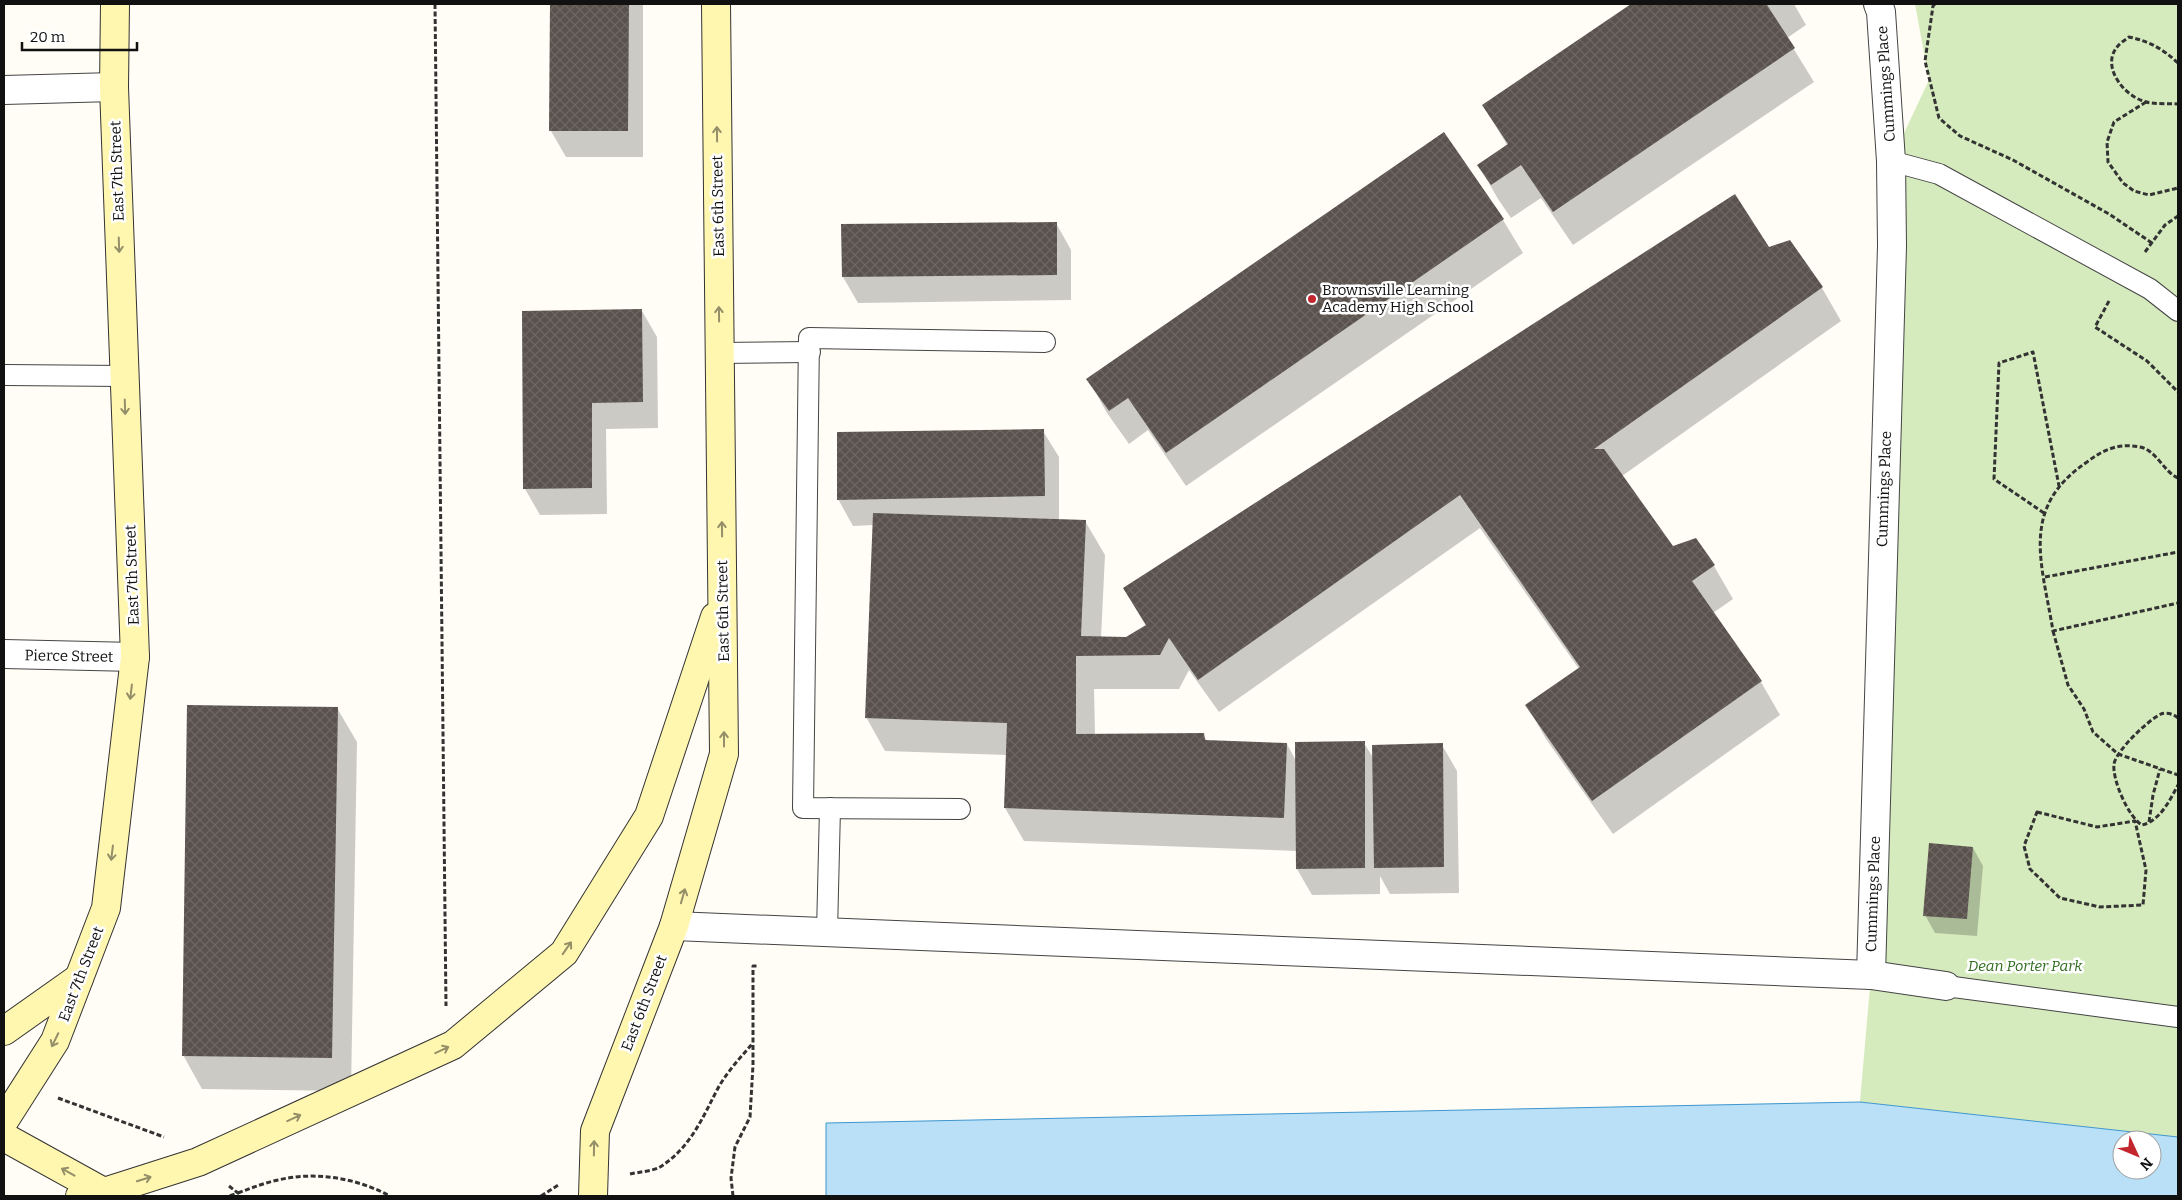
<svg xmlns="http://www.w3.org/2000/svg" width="2182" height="1200" font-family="Bitter,serif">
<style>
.park{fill:#d5ebbd}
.water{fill:#b9e0f7;stroke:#3f96cf;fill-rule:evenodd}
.shadow{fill:#0003}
.building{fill:url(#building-cross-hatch)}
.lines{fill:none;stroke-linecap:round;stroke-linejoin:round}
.service-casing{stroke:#444;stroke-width:22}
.minor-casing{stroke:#444;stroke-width:30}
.secondary-casing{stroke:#333;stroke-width:30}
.path{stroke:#333;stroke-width:3;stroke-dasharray:5 2.5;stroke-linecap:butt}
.service{stroke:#fff;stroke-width:20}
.minor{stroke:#fff;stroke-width:28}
.secondary{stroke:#fff6b0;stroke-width:28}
.oneway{stroke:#948f68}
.poi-dot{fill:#c4262e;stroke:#fff;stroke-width:2}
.labels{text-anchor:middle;stroke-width:5;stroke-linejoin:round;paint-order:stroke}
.street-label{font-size:15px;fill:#111;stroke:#fff}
.poi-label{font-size:15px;fill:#111;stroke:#fff;text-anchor:start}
.park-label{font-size:15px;font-style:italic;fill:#2f6b1f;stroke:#fff}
</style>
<defs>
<pattern id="building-cross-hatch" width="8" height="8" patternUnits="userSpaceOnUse" patternTransform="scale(1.25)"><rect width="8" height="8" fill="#5a524d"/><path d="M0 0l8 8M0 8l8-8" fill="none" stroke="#6d6662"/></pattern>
</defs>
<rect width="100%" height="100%" fill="#fffdf5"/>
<polygon class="park" points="1915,4 2178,4 2178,1137 1860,1102 1871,975 1891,161 1929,80"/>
<path class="water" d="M1860,1102L2178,1137V1196H826V1123ZM2122,1140H2152V1170H2122Z"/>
<g class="shadow">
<polygon points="551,4 643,4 643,157 566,157 551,131"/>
<polygon points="1633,4 1794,4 1806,25 1787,38 1814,82 1573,245 1541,198 1511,218 1498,199 1479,166 1507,145 1483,105"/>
<polygon points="1444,134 1503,220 1523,253 1186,486 1148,430 1129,444 1107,413 1088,379"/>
<polygon points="1056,223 1071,250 1071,300 858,303 843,277"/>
<polygon points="1790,242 1822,288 1841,321 1622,476 1672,548 1714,566 1733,599 1713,613 1761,682 1780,715 1613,834 1546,739 1527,706 1579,669 1480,528 1219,712 1189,670 1179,689 1094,689 1095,735 1203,734 1207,741 1287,744 1296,761 1364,743 1374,759 1442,745 1457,771 1459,893 1390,894 1380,876 1380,894 1312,895 1297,869 1297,851 1024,841 1005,808 1007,755 885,751 866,717 874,525 853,526 838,499 1043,431 1059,457 1059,521 1085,521 1105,555 1101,638 1127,639 1146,626 1124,589 1768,248"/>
<polygon points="642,311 657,337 658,428 606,429 607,514 540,515 525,489 523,313"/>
<polygon points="337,708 357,742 351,1091 202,1089 183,1055"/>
<polygon points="1973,848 1983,866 1977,936 1935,933 1925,915"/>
</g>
<g class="building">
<polygon points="550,4 629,4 628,131 549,131"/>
<polygon points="1631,4 1769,4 1767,5 1795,48 1553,212 1521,165 1491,185 1477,165 1508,144 1482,105"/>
<polygon points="1444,132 1504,219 1166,453 1128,398 1109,411 1086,379"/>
<polygon points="1735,194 1769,247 1790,240 1823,287 1594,449 1604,449 1673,546 1696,538 1715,565 1692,581 1762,681 1592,801 1525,705 1580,667 1460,495 1198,680 1169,638 1160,655 1076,656 1076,734 1204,733 1205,740 1287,743 1284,818 1004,808 1007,723 865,718 873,513 1086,520 1081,636 1126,637 1146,625 1123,588"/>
<polygon points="1057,222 1057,275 842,277 841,224"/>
<polygon points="642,309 643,402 592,403 592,488 523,489 522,311"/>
<polygon points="1044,429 1045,496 837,500 837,432"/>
<polygon points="187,705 338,707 332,1058 182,1056"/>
<polygon points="1365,741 1365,868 1296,869 1295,742"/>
<polygon points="1443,743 1444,867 1374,868 1372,745"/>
<polygon points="1929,843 1973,847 1967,919 1923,916"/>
</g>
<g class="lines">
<defs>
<g id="service">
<polyline points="1891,161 1939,174 2150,289 2178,311"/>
<polyline points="720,353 810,352"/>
<polyline points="4,375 124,376"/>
<polyline points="960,809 803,808 809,338 1045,342"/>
<polyline points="827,932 830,808"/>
<polyline points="1946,986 2178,1017"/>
</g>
<g id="minor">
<polyline points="4,90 114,87"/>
<polyline points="4,654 135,657"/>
<polyline points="674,926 1871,975 1946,986"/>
<polyline points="1871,975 1892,246 1891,161 1881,12 1878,4"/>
</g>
<g id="secondary">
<polyline points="4,1031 79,978"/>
<polyline points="4,1121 55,1041 106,908 135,657 114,87 115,4"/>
<polyline points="4,1137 109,1195"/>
<polyline points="80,1196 104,1192 198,1162 453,1045 564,953 649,816 715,617"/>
<polyline points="593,1196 595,1131 674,926 724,754 716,4"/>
</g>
</defs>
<use href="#service" class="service-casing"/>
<use href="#minor" class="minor-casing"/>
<use href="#secondary" class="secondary-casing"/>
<g class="path">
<polyline points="435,4 446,1006"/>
<polyline points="1935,4 1933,6 1925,61 1939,118 1960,136 2013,160 2109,214 2152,243"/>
<path d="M2178,63C2163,49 2149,41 2129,37C2125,40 2120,43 2117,47C2101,67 2124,95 2143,101C2154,105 2167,103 2178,104"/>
<polyline points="2146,102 2114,122 2107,142 2108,162 2123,183 2134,191 2149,195 2178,188"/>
<polyline points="2145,252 2165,225 2178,216"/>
<polyline points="2109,301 2095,327 2147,361 2178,392"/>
<path d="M2178,478C2164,472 2156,450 2140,447C2119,443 2104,449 2087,462C2019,508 2042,563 2053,631L2178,603"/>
<polyline points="2044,513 1994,479 1999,363 2033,352 2059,486"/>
<polyline points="2045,577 2178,552"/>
<polyline points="2053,631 2068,685 2084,709 2093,732 2118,754 2178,775"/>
<path d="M2178,718C2174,714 2166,712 2161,714C2148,720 2116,751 2114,764C2112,780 2129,818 2142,825C2160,821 2170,800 2178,785"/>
<polygon points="2037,812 2097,827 2135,821 2146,870 2143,905 2100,907 2060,898 2030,869 2024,846"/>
<polyline points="2149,822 2153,795 2160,769"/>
<polyline points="58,1098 164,1137"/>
<path d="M630,1174C639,1172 653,1171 660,1167C690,1148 702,1119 717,1090C726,1073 740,1058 753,1043"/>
<polyline points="229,1186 238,1193 229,1196"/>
<path d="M238,1193C251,1188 264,1183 278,1180C316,1171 356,1178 390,1196"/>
<polyline points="541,1196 560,1184"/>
<polyline points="733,1196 731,1178 735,1147 750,1117 753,1065 753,966 759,966"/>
</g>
<use href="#service" class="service"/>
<use href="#minor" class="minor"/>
<use href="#secondary" class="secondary"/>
</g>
<defs><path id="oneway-shaft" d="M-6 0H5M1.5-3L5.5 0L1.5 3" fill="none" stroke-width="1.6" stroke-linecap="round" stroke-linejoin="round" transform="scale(1.25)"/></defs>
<g class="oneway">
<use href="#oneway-shaft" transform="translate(717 134) rotate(-91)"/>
<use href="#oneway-shaft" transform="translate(119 245) rotate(88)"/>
<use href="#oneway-shaft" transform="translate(719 314) rotate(-91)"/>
<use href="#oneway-shaft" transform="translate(125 407) rotate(88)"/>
<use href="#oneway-shaft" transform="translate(722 529) rotate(-91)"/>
<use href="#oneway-shaft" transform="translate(131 692) rotate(97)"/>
<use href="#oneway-shaft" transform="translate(724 739) rotate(-90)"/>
<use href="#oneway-shaft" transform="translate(112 853) rotate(97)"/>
<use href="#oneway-shaft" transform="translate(683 896) rotate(-74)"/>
<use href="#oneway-shaft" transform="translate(567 948) rotate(-55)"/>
<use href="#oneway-shaft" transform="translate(55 1040) rotate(116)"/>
<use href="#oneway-shaft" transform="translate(442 1050) rotate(-25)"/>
<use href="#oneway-shaft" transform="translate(294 1118) rotate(-25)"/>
<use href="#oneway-shaft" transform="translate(594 1148) rotate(-89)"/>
<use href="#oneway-shaft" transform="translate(68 1172) rotate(-151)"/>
<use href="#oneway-shaft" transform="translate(144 1179) rotate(-17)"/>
</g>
<circle class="poi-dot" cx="1312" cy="299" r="5"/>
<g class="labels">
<g class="street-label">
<text transform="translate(1886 84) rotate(-94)" y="5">Cummings Place</text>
<text transform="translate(117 171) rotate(-92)" y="5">East 7th Street</text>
<text transform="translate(718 206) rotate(-91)" y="5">East 6th Street</text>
<text transform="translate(1884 489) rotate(-88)" y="5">Cummings Place</text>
<text transform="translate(132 575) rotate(-92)" y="5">East 7th Street</text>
<text transform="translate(723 611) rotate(-91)" y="5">East 6th Street</text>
<text transform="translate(69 656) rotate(1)" y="5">Pierce Street</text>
<text transform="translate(1873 894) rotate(-88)" y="5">Cummings Place</text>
<text transform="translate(81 974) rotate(-69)" y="5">East 7th Street</text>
<text transform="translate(644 1003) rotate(-69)" y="5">East 6th Street</text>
</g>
<g class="poi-label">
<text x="1322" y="295">Brownsville Learning<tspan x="1322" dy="17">Academy High School</tspan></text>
</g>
<g class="park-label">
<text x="2025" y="971">Dean Porter Park</text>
</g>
</g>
<rect width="2182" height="1200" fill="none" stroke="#111111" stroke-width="10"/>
<g transform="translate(2137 1155) rotate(134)"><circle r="24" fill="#ffffff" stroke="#a0a0a0"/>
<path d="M0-4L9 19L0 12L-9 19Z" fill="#c4262e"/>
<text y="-8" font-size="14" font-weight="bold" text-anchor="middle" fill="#111111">N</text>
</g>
<path d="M22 42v8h115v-8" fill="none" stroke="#111111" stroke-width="2.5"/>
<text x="30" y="42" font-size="15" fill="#111111" stroke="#ffffff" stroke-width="4" paint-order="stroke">20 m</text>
</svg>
